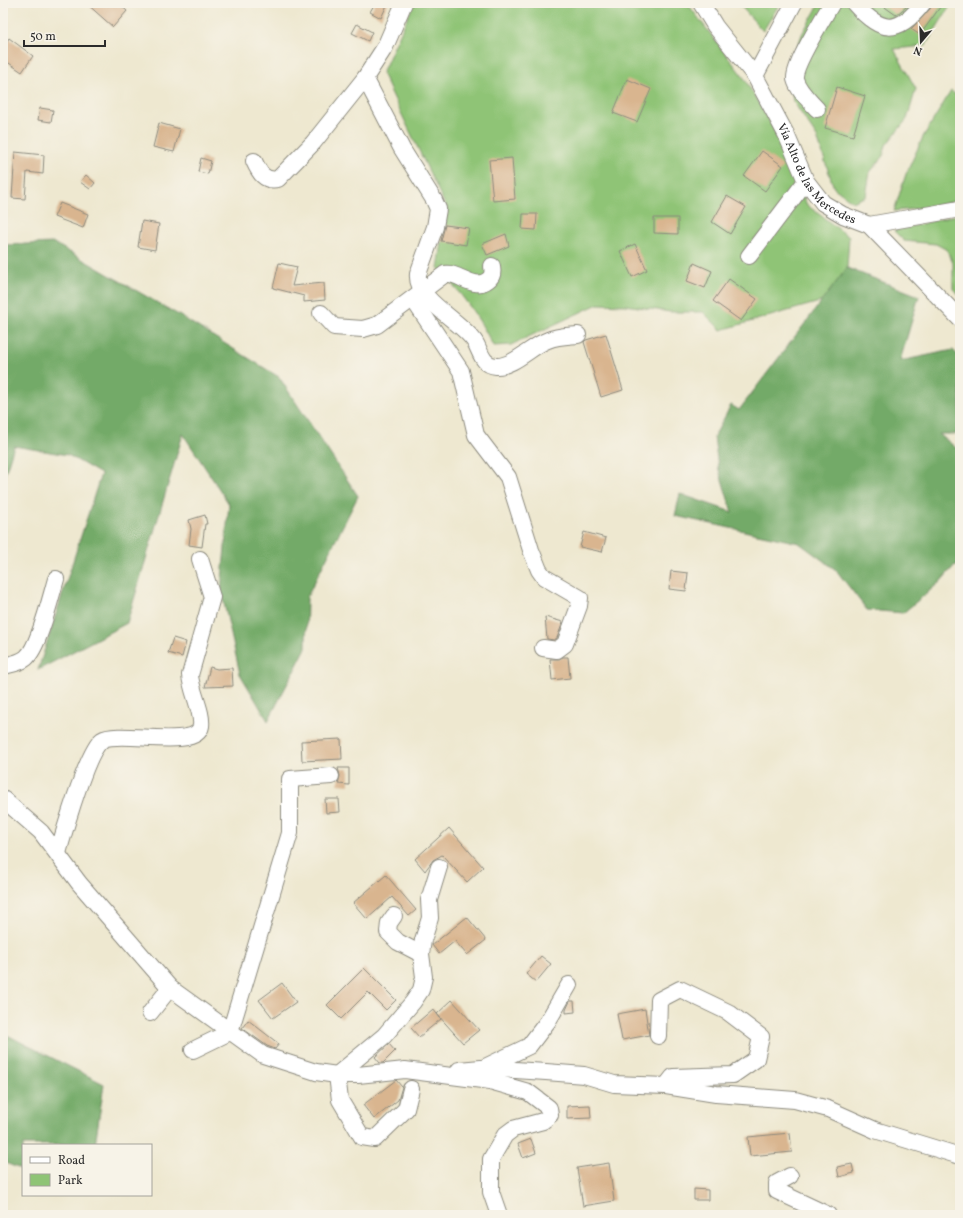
<svg xmlns="http://www.w3.org/2000/svg" width="963" height="1218" font-family="Vollkorn,serif">
<style>
.green{fill:#8fc476;stroke:#5d7850}
.forest{fill:#73aa67;stroke:#4f6a49}
.building{fill:#d9b58f}
.lines{fill:none;stroke-linecap:round;stroke-linejoin:round}
.minor-casing{stroke:#8c8a7e;stroke-width:18}
.minor{stroke:#fff;stroke-width:16}
.labels{text-anchor:middle;stroke-width:3.5;stroke-linejoin:round;paint-order:stroke}
.street-label{font-size:12px;fill:#2b2b2b;stroke:#f7f3e8}
</style>
<rect width="100%" height="100%" fill="#f7f3e8"/>
<filter id="ink" filterUnits="userSpaceOnUse"><feTurbulence type="fractalNoise" baseFrequency=".025" numOctaves="2"/><feDisplacementMap in="SourceGraphic" scale="8" xChannelSelector="R" yChannelSelector="G"/><feConvolveMatrix kernelMatrix="1 2 1 2 8 2 1 2 1" color-interpolation-filters="sRGB"/></filter>
<filter id="wash" filterUnits="userSpaceOnUse"><feTurbulence type="fractalNoise" baseFrequency=".012" numOctaves="4" result="noise"/><feDisplacementMap in="SourceGraphic" scale="16" xChannelSelector="R" yChannelSelector="G"/><feGaussianBlur stdDeviation="0.9" result="paint"/><feColorMatrix in="noise" values="0 0 0 0 0 0 0 0 0 0 0 0 0 0 0 0 0 1.4 0 .05"/><feComposite in="paint" operator="in"/></filter>
<g filter="url(#wash)">
<rect width="100%" height="100%" fill="#eee8d0"/>
<g class="green">
<path d="M414,3H687L744,78L772,126L807,205L849,237L847,268L823,301L721,330L703,312H670L626,305L598,304L511,345L493,346C479,316 460,292 438,268L447,209L382,73Z"/>
<polygon points="738,3 780,3 763,31"/>
<polygon points="820,3 952,3 925,46 894,49 916,89 907,119 886,145 883,157 870,172 866,196 853,202 834,188 817,137 793,101 789,71 802,34"/>
<polygon points="951,91 960,98 960,200 924,208 894,211 906,174 923,137"/>
<polygon points="960,214 960,295 953,289 953,263 947,250 936,244 904,241 894,231"/>
</g>
<g class="forest">
<polygon points="54,243 177,314 279,377 358,496 307,597 306,648 268,721 240,674 221,590 229,504 183,434 127,623 38,670 101,474 68,455 14,446 3,480 3,245"/>
<polygon points="847,268 919,296 900,361 953,350 960,357 960,434 939,434 960,451 960,566 955,565 940,582 903,613 867,610 836,570 799,543 675,516 680,494 732,512 718,467 714,437 731,405 739,410"/>
<polygon points="3,1033 104,1084 95,1145 23,1145 23,1170 3,1162"/>
</g>
<g id="blocks">
<g class="building">
<polygon points="86,3 118,3 127,11 113,27"/>
<polygon points="375,3 388,3 381,18 370,12"/>
<polygon points="879,3 911,3 896,15"/>
<polygon points="932,3 943,3 920,35 911,29 930,9"/>
<polygon points="357,24 372,32 368,41 352,33"/>
<polygon points="9,38 33,56 22,72 3,59 3,47"/>
<polygon points="627,79 651,89 637,122 613,113"/>
<polygon points="837,87 865,96 853,136 825,128"/>
<polygon points="40,108 53,110 51,122 38,120"/>
<polygon points="159,123 180,129 174,152 153,147"/>
<polygon points="762,151 783,166 765,191 744,176"/>
<polygon points="15,152 44,155 43,174 27,172 25,199 12,198"/>
<polygon points="201,158 211,161 208,174 198,172"/>
<polygon points="512,158 515,199 493,201 489,160"/>
<polygon points="86,175 95,183 90,189 80,182"/>
<polygon points="727,196 746,207 730,234 712,222"/>
<polygon points="60,203 88,214 83,228 54,217"/>
<polygon points="523,214 537,214 536,230 522,229"/>
<polygon points="654,218 678,218 678,234 654,233"/>
<polygon points="142,221 159,224 155,250 138,247"/>
<polygon points="445,225 469,228 466,245 441,241"/>
<polygon points="506,234 509,246 487,255 482,244"/>
<polygon points="635,244 647,270 632,277 620,251"/>
<polygon points="279,263 297,267 292,286 324,283 325,300 304,302 304,296 273,288"/>
<polygon points="694,263 712,271 705,288 687,281"/>
<polygon points="729,279 757,299 741,321 713,301"/>
<polygon points="606,334 623,390 601,397 584,342 586,340"/>
<polygon points="205,515 207,524 205,524 202,547 189,545 191,529 189,520"/>
<polygon points="584,532 606,538 602,552 580,547"/>
<polygon points="671,571 688,573 686,591 669,589"/>
<polygon points="545,617 563,622 557,638 554,640 547,639"/>
<polygon points="173,638 186,642 182,657 168,653"/>
<polygon points="563,657 568,657 570,678 552,680 550,659 559,659"/>
<polygon points="210,667 217,669 232,668 233,686 205,687"/>
<polygon points="341,739 342,759 302,761 301,741"/>
<polygon points="338,768 349,768 349,785 338,784 340,776"/>
<polygon points="325,799 339,799 340,812 326,813"/>
<polygon points="449,828 483,867 467,882 442,855 433,860 425,871 415,859"/>
<polygon points="386,875 416,910 409,916 392,897 367,919 353,903"/>
<polygon points="467,917 486,940 467,955 455,941 439,954 432,945"/>
<polygon points="541,956 551,964 536,982 526,974"/>
<polygon points="364,968 396,1000 386,1010 368,992 341,1019 327,1005"/>
<polygon points="282,983 296,1002 273,1018 259,1000"/>
<polygon points="452,1000 479,1030 463,1043 437,1014"/>
<polygon points="570,1001 574,1001 575,1012 566,1013 566,1010"/>
<polygon points="433,1009 441,1019 419,1037 411,1028"/>
<polygon points="645,1009 649,1035 622,1040 617,1014"/>
<polygon points="248,1020 279,1044 275,1049 267,1046 242,1028"/>
<polygon points="389,1044 395,1051 383,1063 380,1063 375,1057"/>
<polygon points="396,1080 402,1087 398,1100 374,1119 363,1105"/>
<polygon points="590,1105 591,1118 567,1119 567,1106"/>
<polygon points="790,1133 792,1152 750,1156 748,1137"/>
<polygon points="531,1139 536,1153 523,1158 518,1144"/>
<polygon points="609,1163 614,1201 583,1206 577,1168"/>
<polygon points="852,1164 854,1173 839,1177 837,1167"/>
<polygon points="694,1189 708,1190 708,1200 694,1200"/>
</g>
</g>
</g>
<g filter="url(#ink)">
<use href="#blocks" fill-opacity="0" stroke="#8c8a7e" stroke-width="1"/>
<g class="lines">
<defs>
<g id="minor">
<path id="s1" d="M701,3L715,26L755,76L786,134L806,181L823,203L843,215L869,225L960,319"/>
<path d="M854,3C880,33 898,36 923,3"/>
<polyline points="755,76 794,3"/>
<path d="M365,78L402,149L434,200L438,209L435,227L418,274C415,300 462,321 475,342C481,352 482,365 496,366C513,367 533,345 548,340C557,336 568,336 578,335"/>
<path d="M817,109C810,101 798,91 795,79C793,66 824,17 832,3"/>
<path d="M254,161C259,172 264,182 278,179L313,143L365,78L385,47L404,3"/>
<polyline points="869,225 960,209"/>
<polyline points="749,256 806,181"/>
<polyline points="413,299 461,371 476,435 508,477 531,550 539,570 544,577 580,598 579,606 565,644 557,650 543,648"/>
<path d="M321,313L334,327L363,329L377,325L445,274C459,272 474,291 488,280C493,276 493,272 492,266"/>
<path d="M3,666C11,664 20,663 26,658C39,647 51,596 56,579"/>
<polyline points="3,799 41,832 79,883 170,988 263,1055 316,1072 337,1075 358,1075 405,1070 490,1081 528,1092 549,1108 550,1115 543,1121 513,1129 505,1135 491,1159 491,1192 499,1215"/>
<path d="M58,853C64,832 87,751 102,740C118,729 197,751 201,726C203,712 191,691 190,675L212,597L200,559"/>
<polyline points="394,916 389,923 388,932 398,942 421,954"/>
<polyline points="150,1013 170,988"/>
<polyline points="658,1036 659,1000 680,989 728,1012 761,1037 756,1059 733,1075 673,1077 666,1086"/>
<polyline points="193,1050 230,1032 290,833 290,779 331,776"/>
<polyline points="483,1068 529,1046 548,1021 569,985"/>
<polyline points="459,1070 481,1068 546,1072 584,1075 614,1084 666,1086 716,1094 795,1100 828,1109 875,1130 960,1156"/>
<polyline points="337,1075 384,1036 413,1002 421,990 424,977 421,954 423,940 430,918 429,900 439,867"/>
<polyline points="337,1075 340,1100 362,1137 375,1139 406,1109 411,1089"/>
<polyline points="790,1176 777,1183 777,1191 828,1215"/>
</g>
</defs>
<use href="#minor" class="minor-casing"/>
<use href="#minor" class="minor"/>
</g>
</g>
<g class="labels">
<g class="street-label">
<text dy="4" stroke="none"><textPath href="#s1" startOffset="209">Vía Alto de las Mercedes</textPath></text>
</g>
</g>
<rect width="963" height="1218" fill="none" stroke="#f7f3e8" stroke-width="16"/>
<rect x="22" y="1144" width="130" height="52" fill="#f7f3e8" stroke="#a5a39c"/>
<rect x="30" y="1157" width="20" height="6" fill="#ffffff" stroke="#a5a39c"/>
<text x="58" y="1164" font-size="12" fill="#2b2b2b">Road</text>
<rect x="30" y="1174" width="20" height="12" fill="#8fc476" stroke="#a5a39c"/>
<text x="58" y="1184" font-size="12" fill="#2b2b2b">Park</text>
<g transform="translate(921 42) rotate(199)" stroke="#f7f3e8" stroke-width="3" paint-order="stroke">
<path d="M0-3L7 15L0 10L-7 15Z" fill="#2b2b2b"/>
<text y="-6" font-size="11" font-weight="bold" text-anchor="middle" fill="#2b2b2b">N</text>
</g>
<path d="M24 40v6h81v-6" fill="none" stroke="#2b2b2b" stroke-width="2"/>
<text x="30" y="40" font-size="12" fill="#2b2b2b" stroke="#f7f3e8" stroke-width="3" paint-order="stroke">50 m</text>
</svg>
